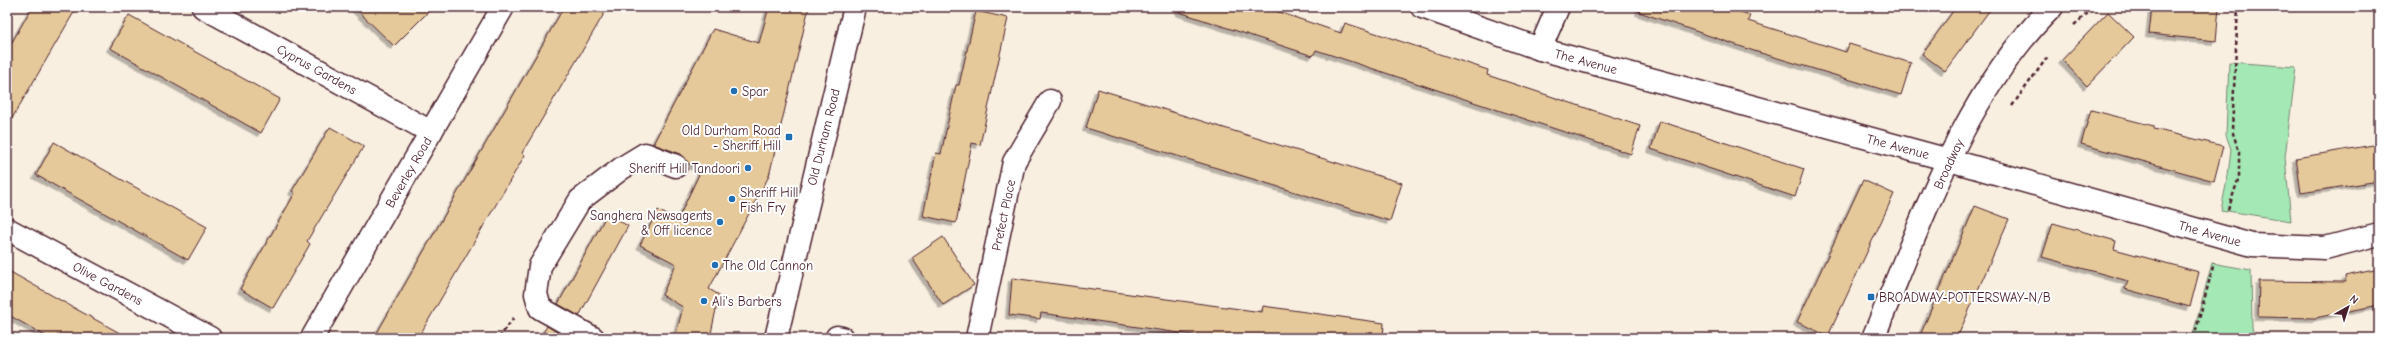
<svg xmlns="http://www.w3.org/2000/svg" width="2386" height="345" font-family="'Comic Neue',sans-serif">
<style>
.green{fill:#a4e9b5;stroke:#778470}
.building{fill:#e6c99a;stroke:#4a1f2b;filter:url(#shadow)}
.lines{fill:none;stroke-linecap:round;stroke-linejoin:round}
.minor-casing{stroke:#4a1f2b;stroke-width:25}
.major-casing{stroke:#4a1f2b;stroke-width:25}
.path{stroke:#4a1f2b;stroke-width:2.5;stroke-dasharray:4 3;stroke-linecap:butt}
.minor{stroke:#fff;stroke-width:22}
.major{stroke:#fff;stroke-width:22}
.poi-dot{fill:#1f6fb2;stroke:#fff;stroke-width:1.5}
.labels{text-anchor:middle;stroke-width:4;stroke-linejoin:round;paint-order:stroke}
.street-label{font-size:13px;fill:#4a1f2b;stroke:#fff}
.poi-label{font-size:13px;fill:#4a1f2b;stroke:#fff;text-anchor:start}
</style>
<defs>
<filter id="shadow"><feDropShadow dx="-3.5" dy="3.5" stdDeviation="0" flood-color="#0004"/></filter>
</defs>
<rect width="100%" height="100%" fill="#f8efe1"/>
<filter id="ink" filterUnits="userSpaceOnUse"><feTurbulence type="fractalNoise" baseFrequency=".025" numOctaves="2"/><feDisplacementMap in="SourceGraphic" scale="8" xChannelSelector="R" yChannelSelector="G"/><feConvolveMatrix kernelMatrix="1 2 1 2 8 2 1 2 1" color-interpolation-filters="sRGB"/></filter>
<g filter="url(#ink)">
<g class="green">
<polygon points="2229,62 2296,67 2285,157 2291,221 2221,210 2228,175 2231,149 2226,135"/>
<polygon points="2212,263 2251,270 2252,327 2254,338 2192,338"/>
</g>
<g class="building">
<polygon points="32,7 77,7 7,127 7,51"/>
<polygon points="354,7 433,7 394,46"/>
<polygon points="564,7 608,7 522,153 525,155 418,338 374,338"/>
<polygon points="769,7 809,7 769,176 709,289 719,295 710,338 675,338 683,307 662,295 676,264 640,245 658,210 677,221 701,170 688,163 681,154 653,144 713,29 759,43"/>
<polygon points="1179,7 1264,7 1341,33 1345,23 1488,70 1487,75 1640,126 1631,154 1316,50 1313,56 1179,12"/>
<polygon points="1640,7 1725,7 1750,15 1748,21 1846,52 1849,44 1911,63 1901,95 1754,51 1639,12"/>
<polygon points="1956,7 1992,7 1945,71 1922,54"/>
<polygon points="2152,7 2219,7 2216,41 2149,34"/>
<polygon points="976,11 1008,18 980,145 972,143 956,223 923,216 936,153 941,154 956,85 959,85"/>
<polygon points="2108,12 2134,37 2087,86 2062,60"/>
<polygon points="129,15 280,99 261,133 110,48"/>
<polygon points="1098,89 1402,183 1390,221 1086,128"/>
<polygon points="2091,110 2154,126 2154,129 2223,146 2214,181 2081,144"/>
<polygon points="1660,121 1804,169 1795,197 1651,149"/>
<polygon points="330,127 364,146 307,241 310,244 273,308 240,289 295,193 292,191"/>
<polygon points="54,142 207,227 188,260 36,175"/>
<polygon points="2379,144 2379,181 2301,193 2296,158"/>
<polygon points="1863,180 1894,194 1828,336 1797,322"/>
<polygon points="1975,206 2009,219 1957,338 1919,338"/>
<polygon points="607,214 628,226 579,316 558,304"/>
<polygon points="2053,223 2116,241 2114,249 2199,272 2190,307 2125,289 2128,281 2042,257"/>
<polygon points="943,237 974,285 943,305 912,258"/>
<polygon points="2379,269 2379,305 2315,318 2258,317 2259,281 2346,282 2345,276"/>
<polygon points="7,270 76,309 129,338 49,338 7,314"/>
<polygon points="1012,278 1262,312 1263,306 1384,323 1383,338 1214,338 1041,313 1040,319 1009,315"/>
<polygon points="547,326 567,338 540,338"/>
</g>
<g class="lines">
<defs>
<g id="minor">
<polyline points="203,7 431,132"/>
<polyline points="1422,7 1540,49 1949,160 2252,245 2325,248 2379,234"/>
<polyline points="1540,49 1558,7"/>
<polyline points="7,229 210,338"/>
<polyline points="837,337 842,338"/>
<polyline points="312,338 503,7"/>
<polyline points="593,338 540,308 536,294 540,266 580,200 622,168 645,154 676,166"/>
<polyline points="977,338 1014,162 1050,101"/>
<path d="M1873,338C1921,224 1962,96 2052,7"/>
</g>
<polyline id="major" points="776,338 855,7"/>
</defs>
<use href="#minor" class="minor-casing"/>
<use href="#major" class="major-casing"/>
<g class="path">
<polyline points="2074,25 2095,7"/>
<polyline points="2012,106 2049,55"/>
<polyline points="2228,210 2239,177 2239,152 2232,130 2238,7"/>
<polyline points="499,338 515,316"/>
<polyline points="2194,338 2214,263"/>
</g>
<use href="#minor" class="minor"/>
<use href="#major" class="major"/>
</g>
</g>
<g class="poi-dot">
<circle cx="734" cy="91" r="4"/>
<rect x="785" y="133" width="8" height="8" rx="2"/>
<circle cx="748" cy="168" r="4"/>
<circle cx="732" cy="199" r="4"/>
<circle cx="720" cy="222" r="4"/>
<circle cx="715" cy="265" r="4"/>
<rect x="1867" y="293" width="8" height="8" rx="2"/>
<circle cx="704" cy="301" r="4"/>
</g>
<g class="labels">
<g class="street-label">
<text transform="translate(1586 61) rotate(15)" y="5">The Avenue</text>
<text transform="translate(317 69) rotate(29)" y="5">Cyprus Gardens</text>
<text transform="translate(823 137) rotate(-76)" y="5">Old Durham Road</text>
<text transform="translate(1898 146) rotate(15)" y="5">The Avenue</text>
<text transform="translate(1948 164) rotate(-65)" y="5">Broadway</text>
<text transform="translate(408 172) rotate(-60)" y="5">Beverley Road</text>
<text transform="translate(1003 215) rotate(-78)" y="5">Prefect Place</text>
<text transform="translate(2210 233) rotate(16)" y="5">The Avenue</text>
<text transform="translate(108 283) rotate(28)" y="5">Olive Gardens</text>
</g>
<g class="poi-label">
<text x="742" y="96">Spar</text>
<text x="781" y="135" text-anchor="end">Old Durham Road<tspan x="781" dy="15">- Sheriff Hill</tspan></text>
<text x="740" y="173" text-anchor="end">Sheriff Hill Tandoori</text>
<text x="740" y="197">Sheriff Hill<tspan x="740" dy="15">Fish Fry</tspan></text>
<text x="712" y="220" text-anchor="end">Sanghera Newsagents<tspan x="712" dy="15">&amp; Off licence</tspan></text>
<text x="723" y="270">The Old Cannon</text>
<text x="1879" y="302">BROADWAY-POTTERSWAY-N/B</text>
<text x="712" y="306">Ali's Barbers</text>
</g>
</g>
<rect width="2386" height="345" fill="none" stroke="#fff" stroke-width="24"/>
<rect x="12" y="12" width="2362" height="321" fill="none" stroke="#4a1f2b" stroke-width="1.5" filter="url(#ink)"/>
<g transform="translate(2348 307) rotate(39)" stroke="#ffffff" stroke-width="3" paint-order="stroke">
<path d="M0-3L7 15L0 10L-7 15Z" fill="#4a1f2b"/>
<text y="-6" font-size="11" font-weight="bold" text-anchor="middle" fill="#4a1f2b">N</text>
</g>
</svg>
